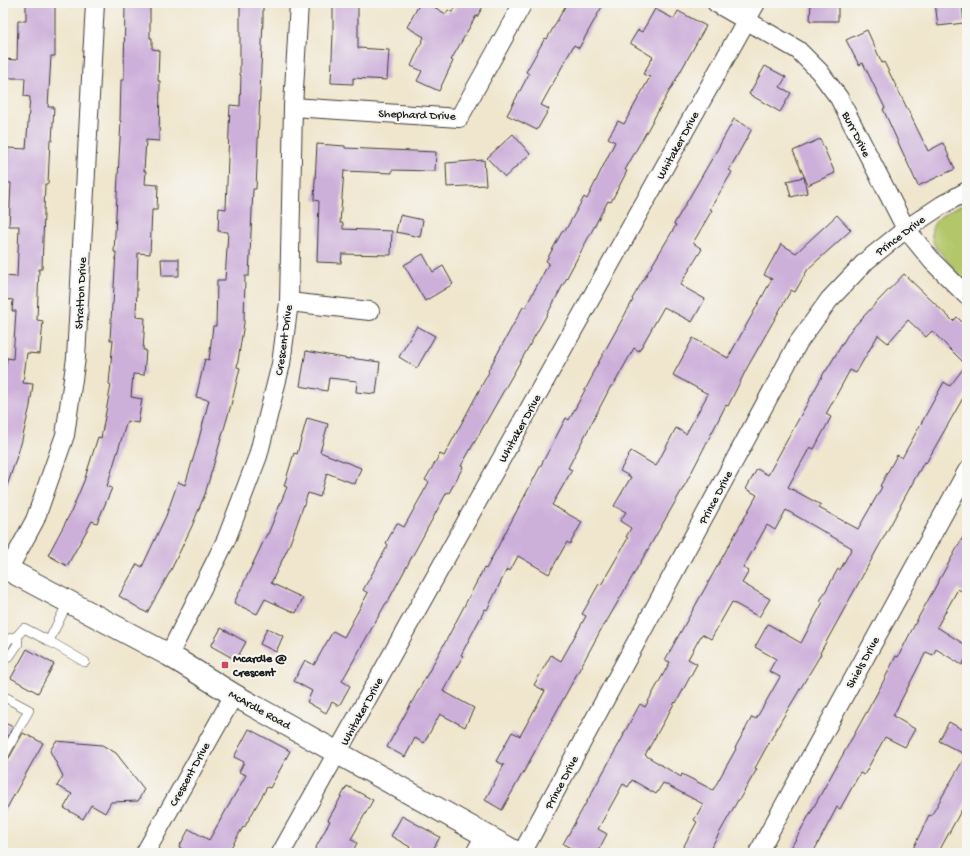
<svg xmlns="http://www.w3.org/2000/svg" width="970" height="856" font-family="'Gochi Hand',sans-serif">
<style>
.green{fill:#b3c76b;stroke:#687244}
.building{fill:#cdb0da;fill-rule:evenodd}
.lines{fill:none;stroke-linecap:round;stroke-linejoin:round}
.service-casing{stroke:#3c3a37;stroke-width:10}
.minor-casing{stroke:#3c3a37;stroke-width:20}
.secondary-casing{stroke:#3c3a37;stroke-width:24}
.service{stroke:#fff;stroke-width:9}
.minor{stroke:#fff;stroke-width:18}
.secondary{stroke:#fff;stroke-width:22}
.poi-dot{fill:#d1495b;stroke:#f6f6f2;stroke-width:1.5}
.labels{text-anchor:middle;stroke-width:4;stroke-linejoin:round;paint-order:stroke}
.street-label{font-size:12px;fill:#1c1c1c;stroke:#f6f6f2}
.poi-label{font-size:12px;font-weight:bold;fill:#1c1c1c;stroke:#f6f6f2;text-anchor:start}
</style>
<rect width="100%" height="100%" fill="#f6f6f2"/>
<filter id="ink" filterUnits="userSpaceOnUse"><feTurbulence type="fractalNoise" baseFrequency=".025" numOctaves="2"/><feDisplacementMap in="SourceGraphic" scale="8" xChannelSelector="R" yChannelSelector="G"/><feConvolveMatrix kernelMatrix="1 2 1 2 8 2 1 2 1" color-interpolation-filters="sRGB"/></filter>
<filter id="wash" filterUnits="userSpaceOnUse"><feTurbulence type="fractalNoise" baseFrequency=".012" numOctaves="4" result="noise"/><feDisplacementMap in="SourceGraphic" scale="16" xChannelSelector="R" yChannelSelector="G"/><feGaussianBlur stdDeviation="0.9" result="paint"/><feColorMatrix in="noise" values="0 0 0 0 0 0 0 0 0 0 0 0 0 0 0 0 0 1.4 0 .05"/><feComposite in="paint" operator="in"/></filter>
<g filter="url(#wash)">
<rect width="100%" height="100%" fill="#f0e6cd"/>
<path class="green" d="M967,203V285L935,246C922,220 948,212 967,203Z"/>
<g id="blocks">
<g class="building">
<polygon points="26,3 55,3 55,56 51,56 48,107 54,107 52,141 50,140 48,184 45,184 42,269 39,269 37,320 43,321 40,354 27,353 23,383 33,384 30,406 21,444 5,492 3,491 3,406 6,392 3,392 3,386 7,358 13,359 16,311 12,311 13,300 3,299 3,276 17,277 19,226 9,226 11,183 7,183 8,148 26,149 30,97 24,96 25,78 3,78 3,59 17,60 18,21 26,21"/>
<polygon points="125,3 150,3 150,38 152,38 152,49 159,50 158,81 160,81 159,141 146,140 144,171 146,171 145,184 158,185 157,210 152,210 150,254 138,253 136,317 145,318 143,350 146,350 144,375 133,374 131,397 142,399 138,423 127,421 107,486 112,488 97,523 92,521 67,566 48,555 71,512 84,481 98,437 101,438 111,385 109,384 113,340 110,340 112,304 113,304 116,252 114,252 121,121 120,121 121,80 124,80"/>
<polygon points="240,3 263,3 263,20 256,189 253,189 249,276 245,276 244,323 237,367 240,368 231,405 205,494 192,526 171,570 147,613 119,596 137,564 142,567 166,516 178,482 185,485 197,446 209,400 196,397 205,359 209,360 213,326 216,326 217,280 225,280 228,232 218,231 219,208 226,209 230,105 240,106 241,75 240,75"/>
<polygon points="333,3 358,3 358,48 389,50 387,80 353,78 353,84 331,83 333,33"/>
<polygon points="420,3 427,3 446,14 448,10 453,12 456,6 450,3 485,3 477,17 476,16 451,60 453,61 439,91 417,81 422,71 411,66 424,37 407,27"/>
<polygon points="567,3 604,3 579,48 574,45 541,105 549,109 537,130 507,115 529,74 526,72 545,38 547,39"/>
<polygon points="811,3 838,3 838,21 810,21"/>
<polygon points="935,3 962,3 964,23 938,26"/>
<polygon points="655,9 674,19 678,11 706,26 625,170 627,171 611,202 608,201 549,311 461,466 463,467 449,493 447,492 387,603 386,603 342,681 350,686 339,706 332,702 326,713 307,702 312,691 294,681 305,660 314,665 333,631 344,637 368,593 363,590 388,545 386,543 397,523 404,527 429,482 425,480 440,454 444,456 489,372 488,371 501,347 523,307 525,308 549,263 546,261 563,230 565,231 584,197 587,199 615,142 608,138 618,121 624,124 650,77 643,74 653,57 630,43 638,30 642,32"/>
<polygon points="867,30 882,63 884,62 903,100 928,151 943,143 955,169 918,186 883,109 885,108 863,63 859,65 846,40"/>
<polygon points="765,66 786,77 780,87 791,93 780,112 749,94"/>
<polygon points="734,119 752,129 729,170 732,172 710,209 712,210 693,243 702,249 680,285 705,299 692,322 664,307 639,351 634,348 613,386 611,386 568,468 572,470 552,505 582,522 570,544 567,542 549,574 518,556 510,571 507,569 487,610 485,609 461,655 463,656 443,691 474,708 465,727 440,714 424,743 415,738 405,757 387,747 448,637 484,568 486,569 566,418 569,420 593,375 592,374 633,300 632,299 676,225 674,224 717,150"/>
<polygon points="513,134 530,154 505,177 487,158"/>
<polygon points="820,139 835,173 808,185 793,151"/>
<polygon points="317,144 345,146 345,148 436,152 435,171 392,170 392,173 344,171 340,223 343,223 343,229 392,231 391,255 342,254 341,263 317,262 319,201 314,200"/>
<polygon points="484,160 486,185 447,187 446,163"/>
<polygon points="804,177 807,193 791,197 787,181"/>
<polygon points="400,215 423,220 420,237 396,232"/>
<polygon points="837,215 851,230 808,269 795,292 791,290 747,368 728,406 726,405 686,483 604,626 603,626 522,775 522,774 502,810 485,800 504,765 496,761 512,732 520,736 545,691 534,685 551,655 561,661 586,616 582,614 599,584 601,585 628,538 626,537 631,528 620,521 626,512 614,506 631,477 620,471 631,451 656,466 676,428 686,434 708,394 673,375 693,338 728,358 772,279 764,275 781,244 796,253"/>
<polygon points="423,254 433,272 443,266 453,284 425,301 404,265"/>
<polygon points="161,259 179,259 179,276 162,276"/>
<path d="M904,274L953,321L957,317L967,327V391L926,463L924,462L900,506H901L820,653L821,654L781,721L755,768L757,769L739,800H738L708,853H680L697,822L694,820L703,804L663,783L656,794L632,780L628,787L623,784L598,829L607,834L597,853H580L563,844L624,735H623L640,704L645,707L670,662L665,660L757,495L746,489L757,469L768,475L825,371H826L850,331L877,302ZM908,320L926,337L932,331L966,365L950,386L944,382L902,458L897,455L880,486L882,487L858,529L819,508L821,505L788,487L810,447L814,449L831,417L826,414L850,370L856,373L878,335L888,343ZM786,510L852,548L840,570L838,569L820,601L823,602L801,643L768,624L755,647L776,659L769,671L780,677L756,719L752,717L735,748L736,749L713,790L682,774L681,777L645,755L675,702L676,703L697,664L688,659L702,634L711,639L732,602L759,617L770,599L742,583L749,571L743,568L767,525L775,530Z"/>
<polygon points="417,326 435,336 417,368 399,357"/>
<polygon points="306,351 349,359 349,358 380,362 376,394 356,392 357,381 329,378 327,391 300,386"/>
<polygon points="307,418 328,424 320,452 361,468 355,484 327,473 320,497 308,493 289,546 271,583 303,598 296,613 265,599 257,614 234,603 267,534 268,534 287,487 284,486 294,453 297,454"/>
<polygon points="967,530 967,594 958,589 937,627 967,646 967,656 962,665 936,649 933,655 926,652 893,716 915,729 905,747 885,737 864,775 860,773 840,809 837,807 813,853 788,853 880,688 896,656 898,657 917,620"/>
<polygon points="221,628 246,642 236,660 211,646"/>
<polygon points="267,628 283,636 276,652 260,644"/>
<polygon points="27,649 54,664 38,693 11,678"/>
<polygon points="3,722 13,727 3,745"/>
<polygon points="949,722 967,732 967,800 938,853 911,853 929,815 931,816 966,755 939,741"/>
<polygon points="249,729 290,751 270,788 267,787 244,828 243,827 229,851 233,853 189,853 179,847 189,829 209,840 246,775 239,772 244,762 234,757"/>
<polygon points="23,733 43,743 3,815 3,763 8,760"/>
<polygon points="56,741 102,745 116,753 144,789 138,801 111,802 105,813 91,805 83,819 64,808 72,794 57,786 63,776 50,751"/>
<polygon points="347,786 373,800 351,839 357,843 352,853 313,853 330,821 328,820"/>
<polygon points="402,816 440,837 431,853 406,853 410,847 391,836"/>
</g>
</g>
</g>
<g filter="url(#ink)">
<use href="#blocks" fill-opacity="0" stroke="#3c3a37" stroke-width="1"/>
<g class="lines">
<defs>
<g id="service">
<polyline points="49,641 85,662"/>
<polyline points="3,649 9,639 17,636 24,628 49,641 68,602"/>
<polyline points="3,660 9,657 18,644 17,636"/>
<polyline points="3,696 29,710 3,757"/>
</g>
<g id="minor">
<polyline points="716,3 798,50 819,71 839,98 906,229 933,262 967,296"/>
<polyline points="293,107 459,118 523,3"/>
<polyline points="289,302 370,311"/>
<polyline points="8,570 35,520 65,435 76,358 95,3"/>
<polyline points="169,655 226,540 258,456 281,364 289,302 293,107 299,3"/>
<polyline points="145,853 234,695"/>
<polyline points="281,853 756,3"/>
<polyline points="475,853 485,835"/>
<polyline points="522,853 798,343 829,300 866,261 906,229 942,205 967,191"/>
<polyline points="758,853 967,471"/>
</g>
<polyline id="secondary" points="3,567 169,655 234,695 517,853"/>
</defs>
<use href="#service" class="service-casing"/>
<use href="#minor" class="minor-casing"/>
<use href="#secondary" class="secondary-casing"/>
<use href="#service" class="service"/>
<use href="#minor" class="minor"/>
<use href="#secondary" class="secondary"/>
</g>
</g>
<rect class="poi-dot" x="221" y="661" width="8" height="8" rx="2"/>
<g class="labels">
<g class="street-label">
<text transform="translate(417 114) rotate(2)" y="4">Shephard Drive</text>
<text transform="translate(857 134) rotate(63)" y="4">Burr Drive</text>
<text transform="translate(677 145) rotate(-61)" y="4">Whitaker Drive</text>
<text transform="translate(900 235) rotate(-37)" y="4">Prince Drive</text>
<text transform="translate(80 293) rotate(-87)" y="4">Stratton Drive</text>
<text transform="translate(283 340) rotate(-82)" y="4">Crescent Drive</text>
<text transform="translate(519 428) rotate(-61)" y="4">Whitaker Drive</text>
<text transform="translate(715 497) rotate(-62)" y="4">Prince Drive</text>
<text transform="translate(862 662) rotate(-61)" y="4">Shiels Drive</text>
<text transform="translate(260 709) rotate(29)" y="4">McArdle Road</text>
<text transform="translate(361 711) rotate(-61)" y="4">Whitaker Drive</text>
<text transform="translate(189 774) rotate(-61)" y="4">Crescent Drive</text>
<text transform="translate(561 782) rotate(-62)" y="4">Prince Drive</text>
</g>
<g class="poi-label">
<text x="233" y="662">Mcardle @<tspan x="233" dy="14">Crescent</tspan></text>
</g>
</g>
<rect width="970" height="856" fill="none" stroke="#f6f6f2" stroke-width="16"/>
</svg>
